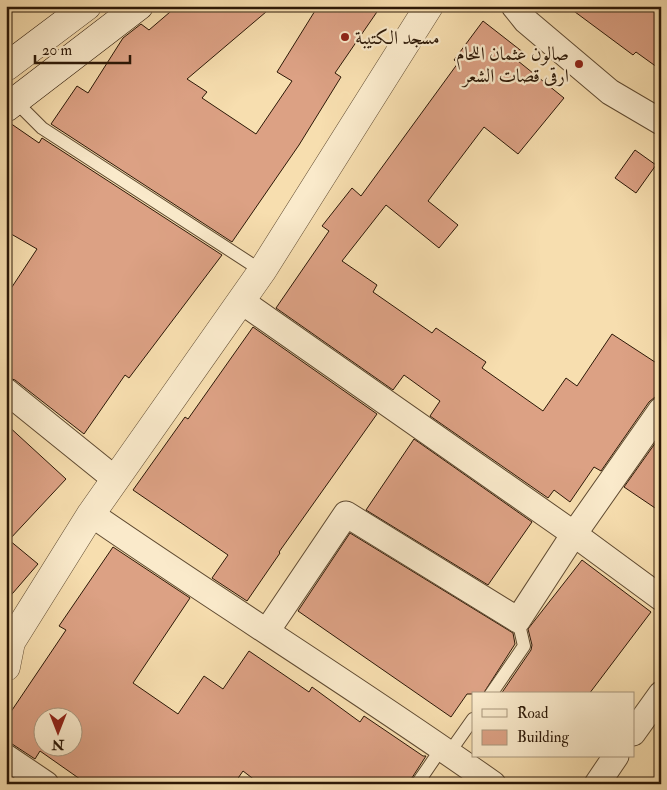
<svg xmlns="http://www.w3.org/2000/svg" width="667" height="790" font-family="'IM FELL Double Pica',Amiri,serif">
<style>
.building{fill:#dca184;stroke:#2c1807;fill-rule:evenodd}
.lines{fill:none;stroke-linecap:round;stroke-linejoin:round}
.service-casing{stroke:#5f4a31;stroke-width:14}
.minor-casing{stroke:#5f4a31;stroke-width:27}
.tertiary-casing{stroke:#5f4a31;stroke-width:29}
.secondary-casing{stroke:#2c1807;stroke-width:29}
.service{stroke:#faeacb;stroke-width:12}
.minor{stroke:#faeacb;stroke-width:25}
.tertiary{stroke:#faeacb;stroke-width:28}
.secondary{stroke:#faeacb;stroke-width:28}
.poi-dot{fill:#8f2418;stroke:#faeacb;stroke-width:2}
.labels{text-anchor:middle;stroke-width:4.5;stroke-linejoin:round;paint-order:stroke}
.poi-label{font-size:19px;fill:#2c1807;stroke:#faeacb;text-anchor:start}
</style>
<rect width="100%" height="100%" fill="#f7deaf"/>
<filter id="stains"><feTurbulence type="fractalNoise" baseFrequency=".004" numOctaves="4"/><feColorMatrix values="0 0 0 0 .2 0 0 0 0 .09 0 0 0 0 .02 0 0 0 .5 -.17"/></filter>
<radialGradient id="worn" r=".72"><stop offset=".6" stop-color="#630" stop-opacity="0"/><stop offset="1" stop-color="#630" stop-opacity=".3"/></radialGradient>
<g class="building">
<polygon points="177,6 273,6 187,79 207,92 202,98 256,134 292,81 277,72 318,6 381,6 335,73 341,77 299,145 232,242 51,124 77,86 88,93 123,38 141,24 149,30"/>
<polygon points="567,6 661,6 661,70 636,52 633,55"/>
<polygon points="483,21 524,53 518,61 564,98 518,154 484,127 428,201 458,225 439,248 386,205 342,261 377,285 373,292 432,333 436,328 486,362 482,368 543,411 566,378 577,386 612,334 661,366 661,396 655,397 649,402 601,471 594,467 570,502 554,490 548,498 430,416 440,401 404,375 393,390 276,308 329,231 322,226 352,188 361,196 458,63 454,60"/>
<polygon points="6,123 10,123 39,143 42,138 222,255 129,378 125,375 84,434 15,380 6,377 6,296 37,249 6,231"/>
<polygon points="635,150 656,165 636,193 615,178"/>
<polygon points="253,327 377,414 279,552 280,553 247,601 212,578 228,555 133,490 185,417 188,419"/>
<polygon points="6,424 66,479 9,540 38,564 6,601"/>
<polygon points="661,435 661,512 624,487"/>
<polygon points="414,439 532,522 488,585 366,510"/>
<polygon points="350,533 513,633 515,644 483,694 467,694 451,717 298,611"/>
<path d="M113,547L190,598L133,683L178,714L204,676L223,689L249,651L309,692L312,687L360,722L364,716L423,756H426L408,784H260L243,771L234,784H87L40,751L35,759L6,740V719L66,630L59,626ZM42,718H72V748H42Z"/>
<polygon points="582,560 651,612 589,694 501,694 531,650 532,645 528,629"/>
</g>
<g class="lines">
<defs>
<g id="service">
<polyline points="13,99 42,128 262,271"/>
<polyline points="491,694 524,646 518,620"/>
<polyline points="449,753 473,719"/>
<polyline points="417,784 441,749"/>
</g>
<g id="minor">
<polyline points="514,6 526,21 610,92 661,122"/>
<polyline points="241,301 574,534 661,598"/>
<polyline points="6,391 115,479"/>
<path d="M91,514C224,606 362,691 493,784"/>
<polyline points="267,631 346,514 518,620 574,534 661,410"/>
<polyline points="633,733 661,694"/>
<polyline points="6,757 46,784"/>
<polyline points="597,784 616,756"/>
</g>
<polyline id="tertiary" points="6,667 11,642 91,514 262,271 429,6"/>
<g id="secondary">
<polyline points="6,67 87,6"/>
<polyline points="6,108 139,6"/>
</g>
</defs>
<use href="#service" class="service-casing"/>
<use href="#minor" class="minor-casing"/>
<use href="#tertiary" class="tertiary-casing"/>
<use href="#secondary" class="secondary-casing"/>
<use href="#service" class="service"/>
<use href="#minor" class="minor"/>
<use href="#tertiary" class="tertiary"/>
<use href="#secondary" class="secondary"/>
</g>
<g class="poi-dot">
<circle cx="345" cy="37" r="5"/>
<circle cx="579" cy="64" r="5"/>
</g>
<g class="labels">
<g class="poi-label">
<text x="355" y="44">مسجد الكتيبة</text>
<text x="569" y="60" text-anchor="end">صالون عثمان اللحام<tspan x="569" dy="22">ارقى قصات الشعر</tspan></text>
</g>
</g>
<rect width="667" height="790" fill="none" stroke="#f7deaf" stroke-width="25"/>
<rect x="8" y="8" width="652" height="775" fill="none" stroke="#2c1807" stroke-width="2.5"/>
<rect x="12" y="12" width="642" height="765" fill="none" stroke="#2c1807"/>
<rect x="472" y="692" width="162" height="65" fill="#faeacb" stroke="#a8967d"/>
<rect x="482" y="709" width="25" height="8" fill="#faeacb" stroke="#a8967d"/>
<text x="517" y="718" font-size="15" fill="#2c1807">Road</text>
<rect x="482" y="730" width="25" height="15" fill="#dca184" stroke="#a8967d"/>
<text x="517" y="742" font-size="15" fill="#2c1807">Building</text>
<g transform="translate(58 732) rotate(180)"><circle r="24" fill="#faeacb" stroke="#a8967d"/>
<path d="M0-4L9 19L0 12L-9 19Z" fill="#8f2418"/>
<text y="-8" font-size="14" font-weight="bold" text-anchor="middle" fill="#2c1807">N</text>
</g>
<path d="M35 55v8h95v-8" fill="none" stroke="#2c1807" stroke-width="2.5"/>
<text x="42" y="55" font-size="15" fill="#2c1807" stroke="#faeacb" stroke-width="4" paint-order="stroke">20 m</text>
<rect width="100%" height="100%" filter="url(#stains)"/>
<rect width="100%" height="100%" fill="url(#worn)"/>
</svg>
